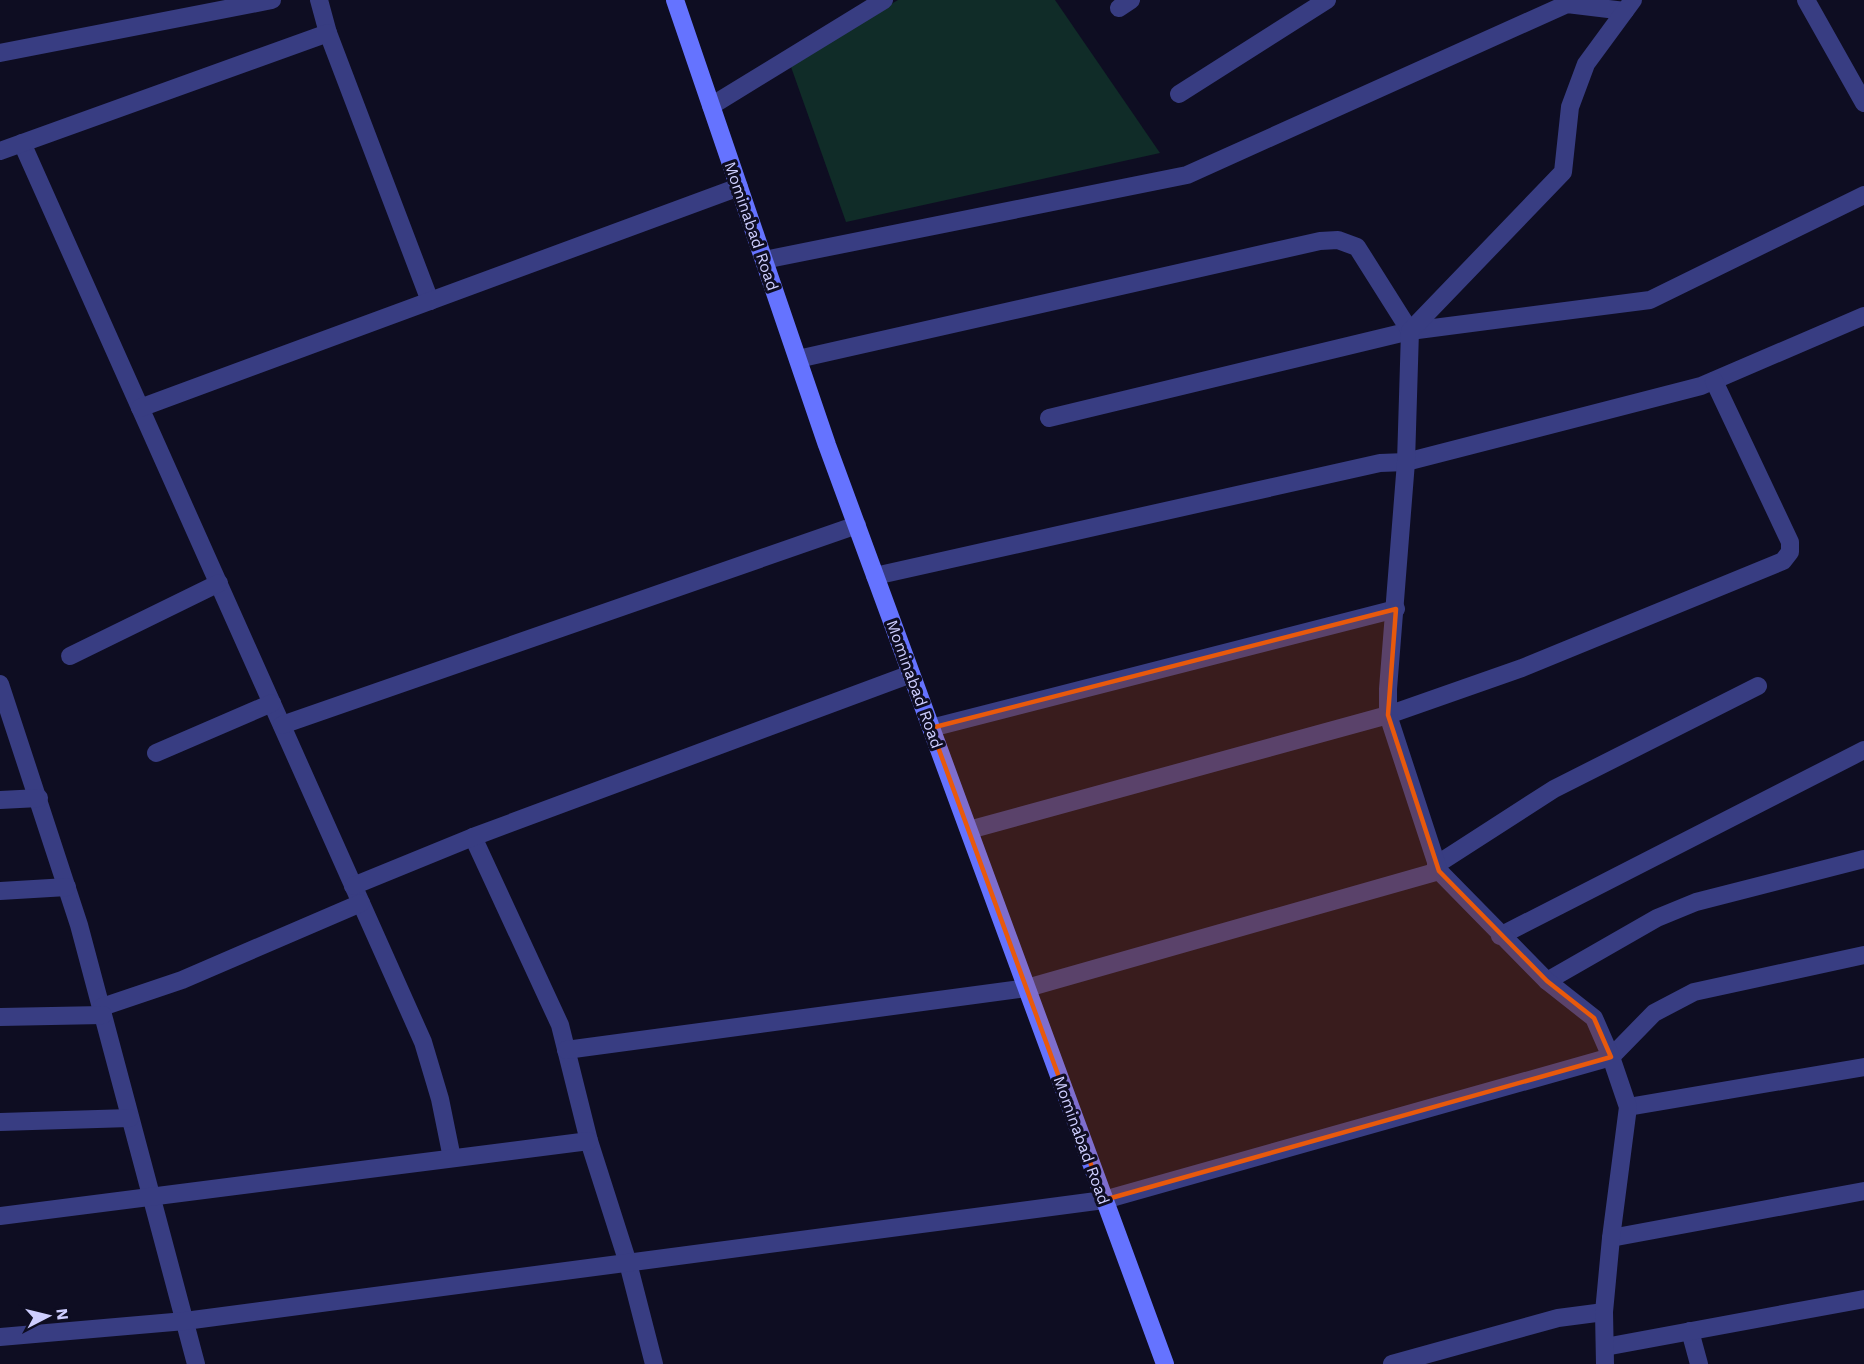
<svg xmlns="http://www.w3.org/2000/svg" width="1864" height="1364" font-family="'Work Sans',sans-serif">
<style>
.green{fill:#102c28}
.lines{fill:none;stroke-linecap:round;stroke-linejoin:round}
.lane{stroke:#383d82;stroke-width:18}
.street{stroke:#383d82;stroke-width:18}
.secondary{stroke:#6573ff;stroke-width:18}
.marked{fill:#e8590c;fill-opacity:0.2;stroke:#e8590c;stroke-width:4.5;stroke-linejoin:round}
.labels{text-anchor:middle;stroke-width:6;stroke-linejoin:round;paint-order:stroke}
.street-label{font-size:16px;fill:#ceceff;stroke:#0e0d22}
</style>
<rect width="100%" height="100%" fill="#0e0d22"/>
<polygon class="green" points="898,0 1055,0 1160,153 846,222 790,64"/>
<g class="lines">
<g class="lane">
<polyline points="319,0 328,33"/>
<polyline points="0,53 272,0"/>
<polyline points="1049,418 1410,331"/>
</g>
<g class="street">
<polyline points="1806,0 1864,103"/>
<polyline points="1119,8 1131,0"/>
<polyline points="1179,94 1327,0"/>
<polyline points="711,106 884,0"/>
<polyline points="22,143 423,1042 440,1099 452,1158"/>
<polyline points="0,151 328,33 430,301"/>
<polyline points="764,260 1187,175 1567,4 1625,11"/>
<polyline points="798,359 1320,241 1338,240 1357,247 1410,331 1650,300 1864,195"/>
<polyline points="140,408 739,187"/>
<polyline points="875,576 1380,463 1406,462 1701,386 1864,316"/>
<polyline points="70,656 219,583"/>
<polyline points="0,684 79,925 196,1364"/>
<polyline points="282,725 857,525"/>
<polyline points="931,728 1396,609"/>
<polyline points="156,753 272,703"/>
<polyline points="0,800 39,798"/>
<polyline points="969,830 1388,715 1522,668 1783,561 1790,552 1790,542 1714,381"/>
<polyline points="473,837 560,1025 589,1141 628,1263 654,1364"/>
<polyline points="1436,865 1554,789 1758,686"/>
<polyline points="353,886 473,837 911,674"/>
<polyline points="0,891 67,887"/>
<polyline points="1500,936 1864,750"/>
<polyline points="1547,981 1657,918 1696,902 1864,859"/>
<polyline points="102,1007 182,980 361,903"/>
<polyline points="0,1017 103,1015"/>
<polyline points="566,1050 1027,988 1439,871"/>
<polyline points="1628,1107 1864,1067"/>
<polyline points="0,1122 130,1118"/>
<polyline points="0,1216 589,1141"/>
<polyline points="1611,1238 1864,1191"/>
<polyline points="1690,1331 1699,1364"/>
<polyline points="0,1337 185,1321 1104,1200 1611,1057 1654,1013 1694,992 1864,955"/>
<polyline points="1605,1347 1864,1299"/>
<polyline points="1392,1364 1558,1318 1604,1312"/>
<polyline points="1605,1364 1604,1312 1611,1238 1628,1107 1611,1057 1594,1018 1547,981 1439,871 1388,715 1388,689 1406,462 1410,331 1563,172 1570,107 1586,64 1633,0"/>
</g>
<polyline class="secondary" points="675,0 827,445 1165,1364"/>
</g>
<path class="marked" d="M1396,609L1388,715L1439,871L1547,981L1594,1018L1611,1057L1104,1200L931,728Z"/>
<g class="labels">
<g class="street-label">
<text transform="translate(752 226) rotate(71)" y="6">Mominabad Road</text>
<text transform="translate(915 684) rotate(70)" y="6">Mominabad Road</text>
<text transform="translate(1082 1140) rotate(70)" y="6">Mominabad Road</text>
</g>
</g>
<g transform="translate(48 1316) rotate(83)" stroke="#0e0d22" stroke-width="4.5" paint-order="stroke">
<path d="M0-4.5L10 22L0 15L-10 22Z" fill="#ceceff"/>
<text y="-9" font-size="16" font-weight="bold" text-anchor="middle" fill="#ceceff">N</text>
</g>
</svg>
